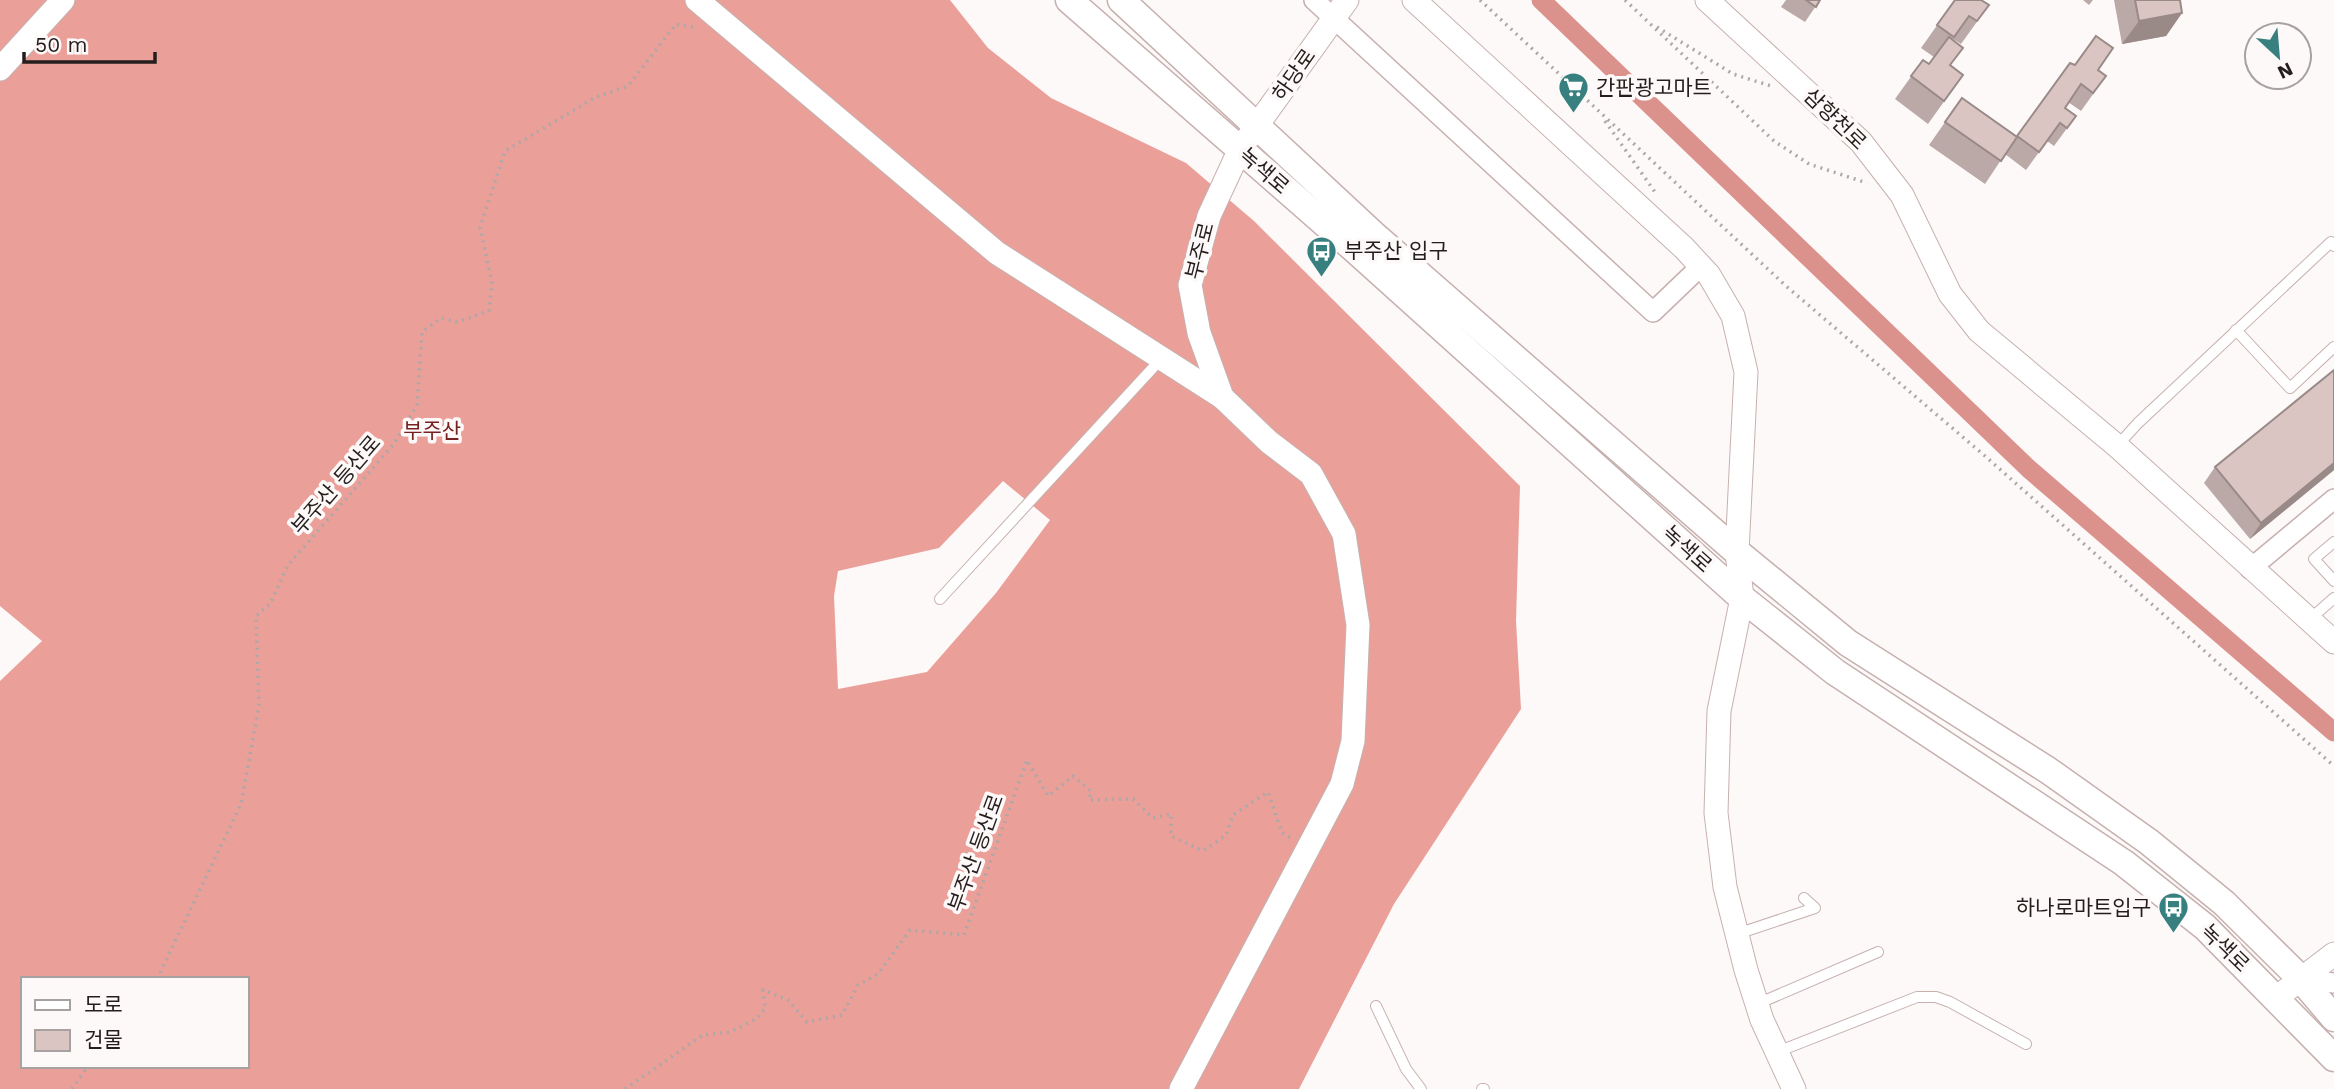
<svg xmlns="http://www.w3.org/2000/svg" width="2334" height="1089" font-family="'Work Sans','Noto Sans KR',sans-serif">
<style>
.forest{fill:#eb9f99;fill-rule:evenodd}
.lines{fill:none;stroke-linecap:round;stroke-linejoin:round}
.canal{stroke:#dc928c;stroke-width:19}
.service-casing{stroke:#c6b1af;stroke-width:12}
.minor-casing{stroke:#c6b1af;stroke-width:22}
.tertiary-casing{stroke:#c6b1af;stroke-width:25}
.secondary-casing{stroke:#c6b1af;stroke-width:29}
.path{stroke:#ada7a7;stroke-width:3.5;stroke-dasharray:2 5;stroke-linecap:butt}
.service{stroke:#fff;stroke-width:10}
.minor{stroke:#fff;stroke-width:19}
.tertiary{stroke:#fff;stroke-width:23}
.secondary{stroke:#fff;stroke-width:26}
.wall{fill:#bba9a8}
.shaded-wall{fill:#998a88}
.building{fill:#dac5c3;stroke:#998a88;stroke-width:2}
.labels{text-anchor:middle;stroke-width:7;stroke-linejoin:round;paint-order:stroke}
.street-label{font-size:21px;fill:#251e1d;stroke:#fdf9f9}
.poi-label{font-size:21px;fill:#251e1d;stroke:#fdf9f9;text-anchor:start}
.park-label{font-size:21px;fill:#772021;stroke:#fdf9f9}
</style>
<rect width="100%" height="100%" fill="#fdf9f9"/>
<path class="forest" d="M0,0H950L988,48L1051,98L1186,163L1254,221L1520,486L1516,621L1521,709L1394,904L1299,1089H0V681L42,641L0,606ZM1003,481L1050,520L996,593L927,672L838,689L834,596L838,571L939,548ZM23,979H247V1066H23Z"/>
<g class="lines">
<polyline class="canal" points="1541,0 2029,469 2334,732"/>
<defs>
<g id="service">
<polyline points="2236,330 2290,388 2334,347"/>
<polyline points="2117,446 2138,423 2331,242 2334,246"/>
<polyline points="2334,542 2314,559 2334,581"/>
<polyline points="940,599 1161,359"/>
<polyline points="2309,620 2334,598"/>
<polyline points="1737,934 1815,908 1804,898"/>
<polyline points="1757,1004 1878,952"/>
<polyline points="1376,1006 1406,1069 1421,1089"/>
<polyline points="1777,1052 1917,997 1936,997 1950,1002 2026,1044"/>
<polyline points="1482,1089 1484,1089"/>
</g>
<g id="minor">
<polyline points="1314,0 1653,312 1701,266"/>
<polyline points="2250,569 2334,499"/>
<polyline points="2300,978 2334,983"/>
</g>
<g id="tertiary">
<polyline points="697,0 997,253 1222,397 1269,442 1311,474 1344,534 1358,625 1353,741 1342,784 1181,1089"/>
<polyline points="1414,0 1684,248 1709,275 1733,316 1746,372 1737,552 1742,598 1719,711 1716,813 1725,887 1746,970 1762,1020 1794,1089"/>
<polyline points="1707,0 1861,142 1902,195 1950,294 1979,331 2117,446 2334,642"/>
<polyline points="0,69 63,0"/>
<polyline points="1222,397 1199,333 1190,285 1209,216 1240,149 1347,0"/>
<polyline points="2276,998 2334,954"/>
</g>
<g id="secondary">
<polyline points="1069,0 1354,249 1742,598 1835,672 2124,863 2205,927 2334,1058"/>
<polyline points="1121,0 1373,234 1737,552 1848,643 2049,771 2149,842 2224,903 2300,978 2334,1018"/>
</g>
</defs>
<use href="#service" class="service-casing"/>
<use href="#minor" class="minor-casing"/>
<use href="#tertiary" class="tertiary-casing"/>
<use href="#secondary" class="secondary-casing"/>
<g class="path">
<polyline points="1480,0 1786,286 1985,456 2334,766"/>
<polyline points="1625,0 1774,141 1809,164 1867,183"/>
<polyline points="1657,27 1733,74 1771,86"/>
<polyline points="1605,121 1655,192"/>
<polyline points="157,979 241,804 259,706 256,616 270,604 288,565 393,445 417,405 422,332 441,318 457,322 489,311 492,283 480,227 505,151 596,97 628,86 676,24 698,28"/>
<polyline points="72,1089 88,1066"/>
<polyline points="625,1089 703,1035 730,1032 756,1019 765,1009 763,990 788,1000 807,1022 842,1015 858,985 878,974 910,930 964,935 1027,760 1048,796 1073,776 1091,791 1089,800 1133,799 1153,818 1171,814 1171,836 1203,851 1226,835 1233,815 1268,792 1282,833 1293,839"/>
</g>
<use href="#service" class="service"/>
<use href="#minor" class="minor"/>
<use href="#tertiary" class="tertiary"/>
<use href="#secondary" class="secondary"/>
</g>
<g class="wall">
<polygon points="1786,0 1820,0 1805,22 1781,7"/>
<polygon points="1955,0 1989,5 1961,44 1953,39 1952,40 1951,66 1963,75 1928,124 1895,99 1923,60 1929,64 1934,57 1921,48"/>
<polygon points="2083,0 2093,0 2089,5"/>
<polygon points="2114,0 2135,0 2182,13 2166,36 2122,44"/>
<polygon points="2075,65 2098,70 2106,76 2081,111 2068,102 2065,108 2076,116 2054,146 2047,141 2026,170 2005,154 1985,184 1929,145 1962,98 2017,136"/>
<polygon points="2334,370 2334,470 2250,539 2204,483 2215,467"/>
</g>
<g class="shaded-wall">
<polygon points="2182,13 2166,36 2122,44 2139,21"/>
<polygon points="2334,463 2334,470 2250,539 2261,523"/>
</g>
<g class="building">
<polygon points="1806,0 1820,0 1816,7"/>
<polygon points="1955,0 1981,0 1989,5 1977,21 1969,16 1954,37 1937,25"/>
<polygon points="2135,0 2180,0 2182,13 2139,21"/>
<polygon points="2096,36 2113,48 2098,70 2106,76 2093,93 2081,84 2065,108 2076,116 2067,128 2060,123 2039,152 2017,136 2070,63 2075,65"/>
<polygon points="1949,37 1963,48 1950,65 1963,75 1944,101 1911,76 1923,60 1929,64"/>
<polygon points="1962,98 2017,137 2001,161 1945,122"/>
<polygon points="2334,370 2334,463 2261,523 2215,467"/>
</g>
<defs>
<symbol id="supermarket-pin" viewBox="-11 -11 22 30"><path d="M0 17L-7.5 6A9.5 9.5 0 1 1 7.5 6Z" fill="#388080" stroke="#fdf9f9"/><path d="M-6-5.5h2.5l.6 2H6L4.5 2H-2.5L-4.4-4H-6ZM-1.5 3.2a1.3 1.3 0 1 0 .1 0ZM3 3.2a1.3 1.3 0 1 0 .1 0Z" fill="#fff"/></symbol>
<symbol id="bus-pin" viewBox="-11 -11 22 30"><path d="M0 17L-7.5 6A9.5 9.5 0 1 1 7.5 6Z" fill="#388080" stroke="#fdf9f9"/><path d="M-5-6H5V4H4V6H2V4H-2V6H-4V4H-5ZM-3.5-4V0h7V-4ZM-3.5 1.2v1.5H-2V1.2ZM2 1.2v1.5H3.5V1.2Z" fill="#fff"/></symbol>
</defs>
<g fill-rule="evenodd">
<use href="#supermarket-pin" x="1556" y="70" width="35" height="47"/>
<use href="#bus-pin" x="1304" y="234" width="35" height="47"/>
<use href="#bus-pin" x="2156" y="890" width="35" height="47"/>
</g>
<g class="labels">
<g class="street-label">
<text transform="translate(1294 75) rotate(-55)" y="7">하당로</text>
<text transform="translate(1835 119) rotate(44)" y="7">삼향천로</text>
<text transform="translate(1264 171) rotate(41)" y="7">녹색로</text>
<text transform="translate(1200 251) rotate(-76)" y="7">부주로</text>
<text transform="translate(336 485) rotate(-49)" y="7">부주산 등산로</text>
<text transform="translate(1687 549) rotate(42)" y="7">녹색로</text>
<text transform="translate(976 853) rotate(-70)" y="7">부주산 등산로</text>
<text transform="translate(2225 948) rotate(44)" y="7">녹색로</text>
</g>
<g class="poi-label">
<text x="1596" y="95">간판광고마트</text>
<text x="1344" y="258">부주산 입구</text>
<text x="2151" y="915" text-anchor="end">하나로마트입구</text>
</g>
<g class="park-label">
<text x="432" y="438">부주산</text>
</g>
</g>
<rect x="21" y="977" width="228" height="91" fill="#fdf9f9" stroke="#a7a1a1" stroke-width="2"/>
<rect x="35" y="1000" width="35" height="10" fill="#ffffff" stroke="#a7a1a1" stroke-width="2"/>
<text x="84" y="1012" font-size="21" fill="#251e1d">도로</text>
<rect x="35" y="1030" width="35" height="21" fill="#dac5c3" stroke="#a7a1a1" stroke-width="2"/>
<text x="84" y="1047" font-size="21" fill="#251e1d">건물</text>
<g transform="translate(2278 56) rotate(154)"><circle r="33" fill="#fdf9f9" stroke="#a7a1a1" stroke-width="2"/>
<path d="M0-5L12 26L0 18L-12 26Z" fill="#388080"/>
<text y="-10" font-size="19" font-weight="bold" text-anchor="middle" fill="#251e1d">N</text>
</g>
<path d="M24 52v10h131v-10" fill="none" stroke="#251e1d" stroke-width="3.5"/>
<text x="35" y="52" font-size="21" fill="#251e1d" stroke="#fdf9f9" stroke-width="5" paint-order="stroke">50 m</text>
</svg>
